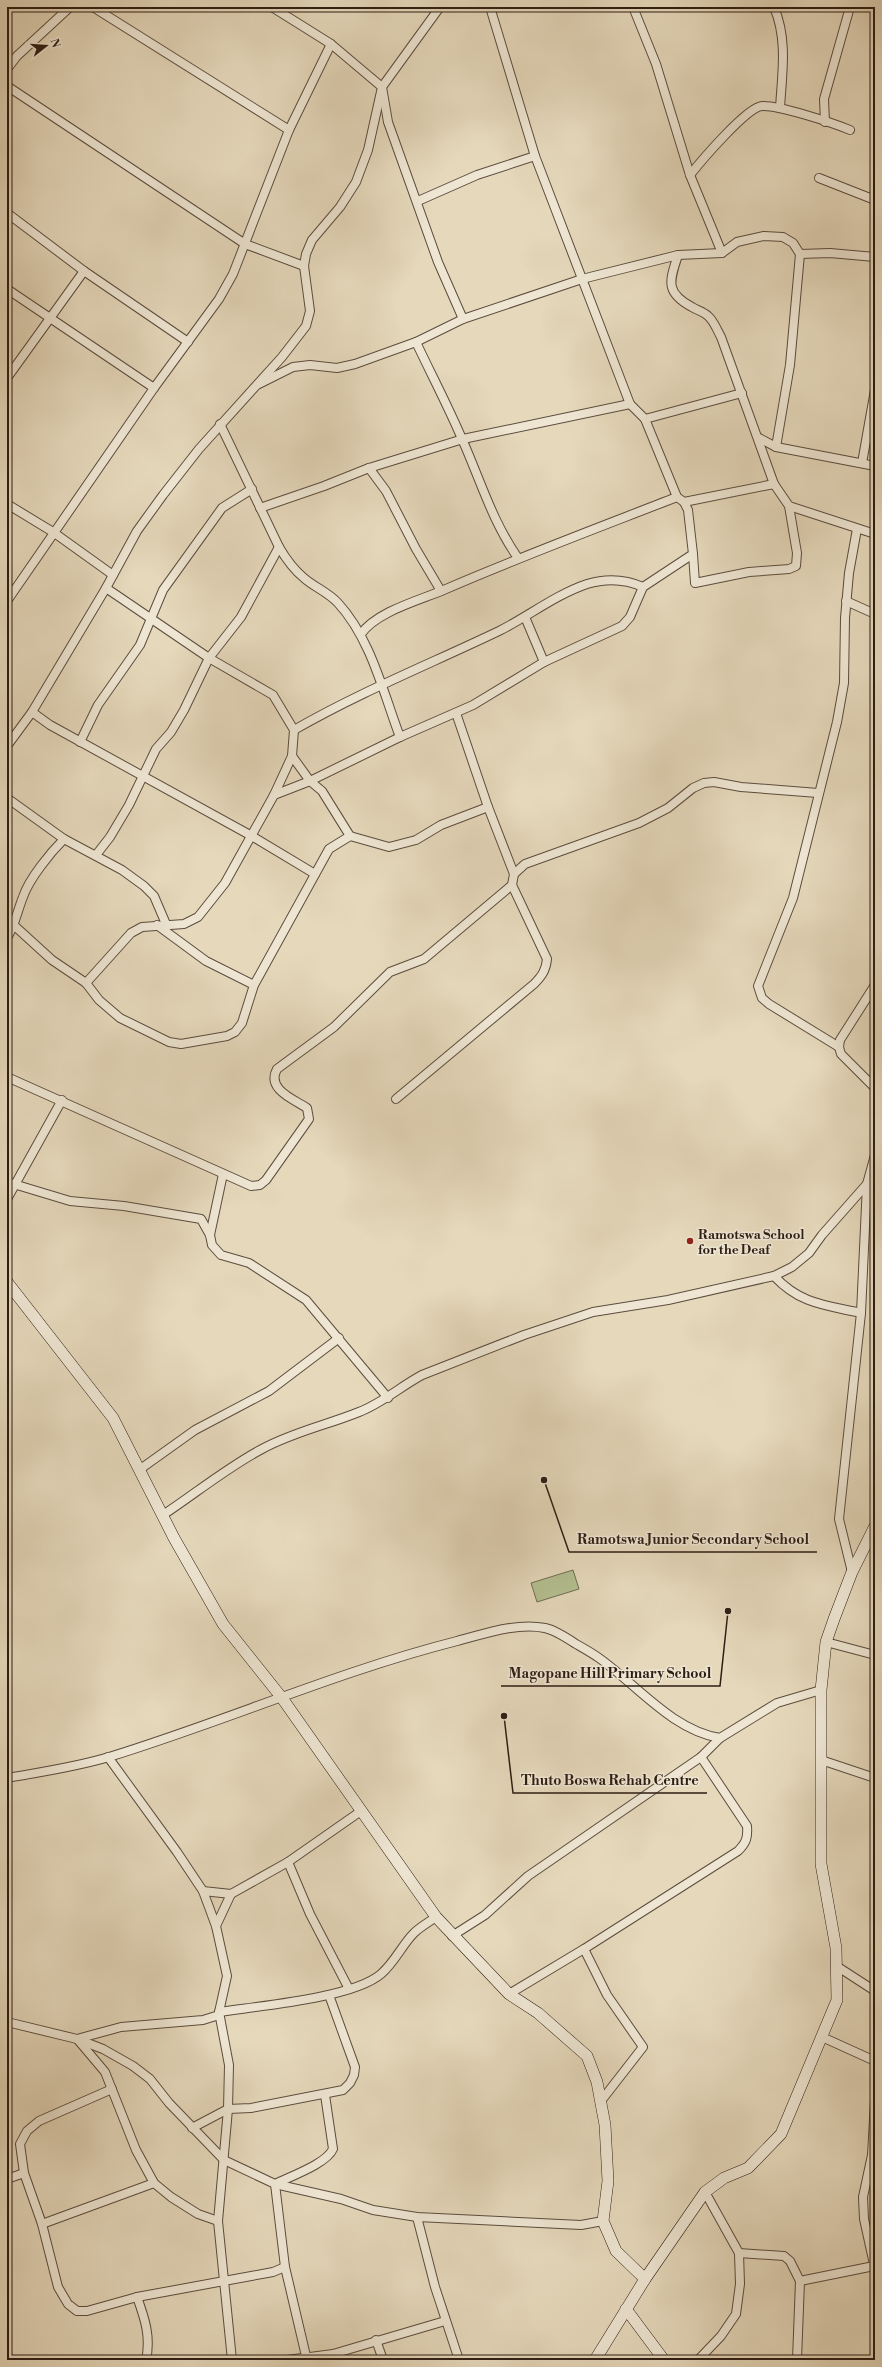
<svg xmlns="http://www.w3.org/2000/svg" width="882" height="2367" font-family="'Libre Bodoni',serif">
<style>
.park{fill:#b3bf91;stroke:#706e52}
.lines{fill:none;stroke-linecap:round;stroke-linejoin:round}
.street-casing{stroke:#5c4c3e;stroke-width:10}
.secondary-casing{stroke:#2e1d14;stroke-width:12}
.street{stroke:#eee6d3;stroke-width:8}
.secondary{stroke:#eee6d3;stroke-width:11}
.poi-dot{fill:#8f2418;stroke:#eee6d3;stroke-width:1.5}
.labels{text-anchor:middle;stroke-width:3;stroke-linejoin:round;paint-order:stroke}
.poi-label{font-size:13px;font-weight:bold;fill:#2e1d14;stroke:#eee6d3;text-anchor:start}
.leader{fill:none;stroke:#2e1d14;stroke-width:1.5}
.callout-dot{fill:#2e1d14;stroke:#eee6d3;stroke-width:1.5}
.callout-label{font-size:14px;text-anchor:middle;font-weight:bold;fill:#2e1d14;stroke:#eee6d3;stroke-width:3;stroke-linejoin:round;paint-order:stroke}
</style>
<rect width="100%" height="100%" fill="#e5d8bb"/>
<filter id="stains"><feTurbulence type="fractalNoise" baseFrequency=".005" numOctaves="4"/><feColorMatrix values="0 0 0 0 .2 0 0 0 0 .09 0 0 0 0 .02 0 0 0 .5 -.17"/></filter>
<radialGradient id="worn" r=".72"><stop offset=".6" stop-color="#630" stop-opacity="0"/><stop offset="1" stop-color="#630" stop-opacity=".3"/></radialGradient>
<polygon class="park" points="573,1570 579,1589 537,1602 531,1583"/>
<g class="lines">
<defs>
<g id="street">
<polyline points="93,7 289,130"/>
<polyline points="272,7 331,44 382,87 388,122 438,262 463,319"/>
<polyline points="490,7 535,156 630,404 645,419 677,497 684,502 774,484"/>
<polyline points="633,7 656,64 690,175 722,253"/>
<path d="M774,7C788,40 782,74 780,108"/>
<polyline points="7,69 17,56 70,7"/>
<polyline points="7,86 245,244 304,266"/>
<polyline points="825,122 824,99 850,7"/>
<path d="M690,175C701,161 747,107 762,106C779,105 833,123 850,130"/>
<polyline points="819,178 875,200"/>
<polyline points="418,201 477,175 535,156"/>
<polyline points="7,213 84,271 188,342"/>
<path d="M678,255C670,280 664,292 692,307C697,310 704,312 708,316C714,321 717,330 721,337L774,484L789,506L875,534"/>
<polyline points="7,289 154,388"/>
<path d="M416,342C431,374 448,406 462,439C480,479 492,521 518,558"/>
<polyline points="7,378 84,271"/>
<polyline points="259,384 293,367 310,365 337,368 355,364 416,342 463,319 582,279 678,255 722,253 737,242 764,236 783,237 793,243 800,254 830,253 875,257"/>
<polyline points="645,419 742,393"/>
<path d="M220,424L279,547C286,559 293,569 304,578C314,587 328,592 338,603C371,639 383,692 400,737"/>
<polyline points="759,438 776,447 875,466"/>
<polyline points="776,447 790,365 800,254"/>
<polyline points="862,463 875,390"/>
<polyline points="369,468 386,491 416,549 441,591"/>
<polyline points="7,504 53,532 113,575"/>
<polyline points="260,508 324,486 369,468 463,439 630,404"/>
<polyline points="693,554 695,583 749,572 789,569 796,566 797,553 789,506"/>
<polyline points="106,588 209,658 273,695 294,730 292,756 310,781 322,791 350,836"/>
<polyline points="7,601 154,388 219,299 233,274 289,130 331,44"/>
<polyline points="846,601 875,614"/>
<polyline points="525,617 544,662"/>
<path d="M361,634C377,611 421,600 446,589C522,556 600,527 677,497"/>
<polyline points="32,712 50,725 250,835 315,874"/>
<path d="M294,730C360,692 430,664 499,631C529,616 555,595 587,584C607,578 625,579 643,587"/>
<polyline points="80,742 98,705 140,645 163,590 222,508 252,489"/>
<polyline points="7,746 32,712 106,588 137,531 163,495 199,449 282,357 306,326 310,311 304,266 306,254 312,240 340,207 356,182 368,150 382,87 440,7"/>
<polyline points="274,795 292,756"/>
<polyline points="7,798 64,839 122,870 144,886 154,896 166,924"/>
<polyline points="96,855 110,837 129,805 156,749 171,732 184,710 209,658 241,617 279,547"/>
<polyline points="514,874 525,864 639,823 668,808 693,788 704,783 714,782 741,787 818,793"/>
<polyline points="7,919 52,960 86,983 99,1000 120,1018 169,1042 181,1044 227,1036 235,1032 242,1023 254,985 329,849 350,836 389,847 416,840 441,825 488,807"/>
<polyline points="157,925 206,961 254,985"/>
<path d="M7,938C15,925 17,912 23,897C29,879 50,853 64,839"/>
<polyline points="86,983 131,933 142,927 184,924 198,917 225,883 274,795 310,781 400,737 473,705 544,662 622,626 630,617 643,587 693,554 688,510 684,502"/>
<polyline points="875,985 840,1040 839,1047 841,1054 875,1088"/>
<polyline points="839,1047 769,1004 762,998 758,986 793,898 837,722 844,683 845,618 849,573 857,529"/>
<path d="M7,1077L251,1186L260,1185L266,1180L309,1119L307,1108C293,1099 266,1089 277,1069L334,1027L390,972L424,959L512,885"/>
<path d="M396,1099L534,984C542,976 546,970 547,959L512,885L514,874L488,807L456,713"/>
<polyline points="7,1182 70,1201 124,1206 201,1219 210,1235 212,1245 221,1255 249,1263 306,1300 388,1398"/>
<polyline points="7,1199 62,1100"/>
<polyline points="210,1235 223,1174"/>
<path d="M774,1276C800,1304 825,1305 861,1313"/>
<polyline points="139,1470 195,1430 269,1391 339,1338"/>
<path d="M163,1515C196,1493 228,1467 262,1449C293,1432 327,1425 359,1412C382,1403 400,1387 422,1375L524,1335L593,1312L668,1300L774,1276L792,1267L809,1253L822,1235L867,1184"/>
<polyline points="852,1572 839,1519 861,1313 867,1184 875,1155"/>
<polyline points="826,1642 875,1655"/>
<polyline points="108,1757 177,1852 203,1891 216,1926 227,1976 219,2012 229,2065 228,2109 218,2221 232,2360"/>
<polyline points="821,1760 875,1778"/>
<path d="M7,1778C41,1772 76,1767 109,1757C226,1721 339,1671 457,1641C484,1634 517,1622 545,1628C555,1630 567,1638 576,1644C583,1648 592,1653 599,1658C637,1685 672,1730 720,1738L777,1703L821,1690"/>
<polyline points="288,1862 310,1914 349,1989"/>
<polyline points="203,1891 231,1894 288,1862 361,1811"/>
<polyline points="216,1926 231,1894"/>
<polyline points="452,1936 485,1915 528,1876 701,1757 720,1738"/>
<polyline points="584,1949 607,1995 643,2047 601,2101"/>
<polyline points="838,1967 875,1991"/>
<path d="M509,1994L584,1949L738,1851C746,1843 748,1838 747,1826L701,1757"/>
<polyline points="7,2022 77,2039 103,2049 133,2066 150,2079 169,2103 224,2160 275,2184 341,2199 373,2210 417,2217 581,2225 603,2221"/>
<polyline points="822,2037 875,2061"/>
<path d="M77,2039L121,2027L203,2020L219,2015V2012C259,2006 353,1998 381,1974C395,1962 402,1945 414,1933C420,1927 429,1922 436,1917"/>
<polyline points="78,2040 105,2072 136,2150 154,2183 171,2197 198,2214 218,2221"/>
<polyline points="112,2089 39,2121 27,2131 20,2144 24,2173 42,2224 58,2287 68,2304 77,2311 87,2311 137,2297 273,2272 285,2267"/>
<polyline points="875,2101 872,2155 863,2197 864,2219 875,2269"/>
<polyline points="192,2128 228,2109 251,2108 343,2090 350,2083 354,2075 355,2067 329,1995"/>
<polyline points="7,2179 24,2173"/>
<polyline points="417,2217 435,2287 459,2360"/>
<polyline points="42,2224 154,2183"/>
<polyline points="739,2253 784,2256 790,2261 800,2281 874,2266"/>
<path d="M137,2297C145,2319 151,2337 146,2360"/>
<polyline points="376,2340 383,2360"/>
<path d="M306,2356L285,2267L275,2184C291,2176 326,2164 333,2149L325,2095"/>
<polyline points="700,2358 721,2336 736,2314 740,2284 739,2253 705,2192"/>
<polyline points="287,2360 333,2354 445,2321"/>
<polyline points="797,2360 800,2281"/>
</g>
<g id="secondary">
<polyline points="7,1282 113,1418 174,1538 223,1624 282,1698 436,1917 509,1994 538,2013 587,2056 597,2082 605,2125 608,2181 603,2221 616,2251 645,2279"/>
<polyline points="626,2309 664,2360"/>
<polyline points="595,2360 645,2279 705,2192 724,2178 748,2168 781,2134 837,2000 836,1948 821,1864 821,1690 826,1642 834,1619 852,1572 875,1526"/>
</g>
</defs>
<use href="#street" class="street-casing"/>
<use href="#secondary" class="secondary-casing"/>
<use href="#street" class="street"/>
<use href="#secondary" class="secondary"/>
</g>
<circle class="poi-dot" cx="690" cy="1241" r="4"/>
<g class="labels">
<g class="poi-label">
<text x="698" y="1239">Ramotswa School<tspan x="698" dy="15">for the Deaf</tspan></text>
</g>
</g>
<path class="leader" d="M544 1480L569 1552H817M728 1611L720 1686H501M504 1716L513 1793H707"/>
<g class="callout-dot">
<circle cx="544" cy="1480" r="4"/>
<circle cx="728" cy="1611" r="4"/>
<circle cx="504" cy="1716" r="4"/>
</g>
<g class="callout-label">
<text x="693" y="1544">Ramotswa Junior Secondary School</text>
<text x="610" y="1678">Magopane Hill Primary School</text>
<text x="610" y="1785">Thuto Boswa Rehab Centre</text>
</g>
<rect width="882" height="2367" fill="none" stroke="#e5d8bb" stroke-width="24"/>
<rect x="8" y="8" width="866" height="2351" fill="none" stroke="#2e1d14" stroke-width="2"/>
<rect x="12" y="12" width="858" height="2343" fill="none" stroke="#2e1d14"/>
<g transform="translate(46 46) rotate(73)" stroke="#eee6d3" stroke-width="3" paint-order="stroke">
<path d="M0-3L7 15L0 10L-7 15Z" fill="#2e1d14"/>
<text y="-6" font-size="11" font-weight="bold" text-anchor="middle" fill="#2e1d14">N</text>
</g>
<rect width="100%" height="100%" filter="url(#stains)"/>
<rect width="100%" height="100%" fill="url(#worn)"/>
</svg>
